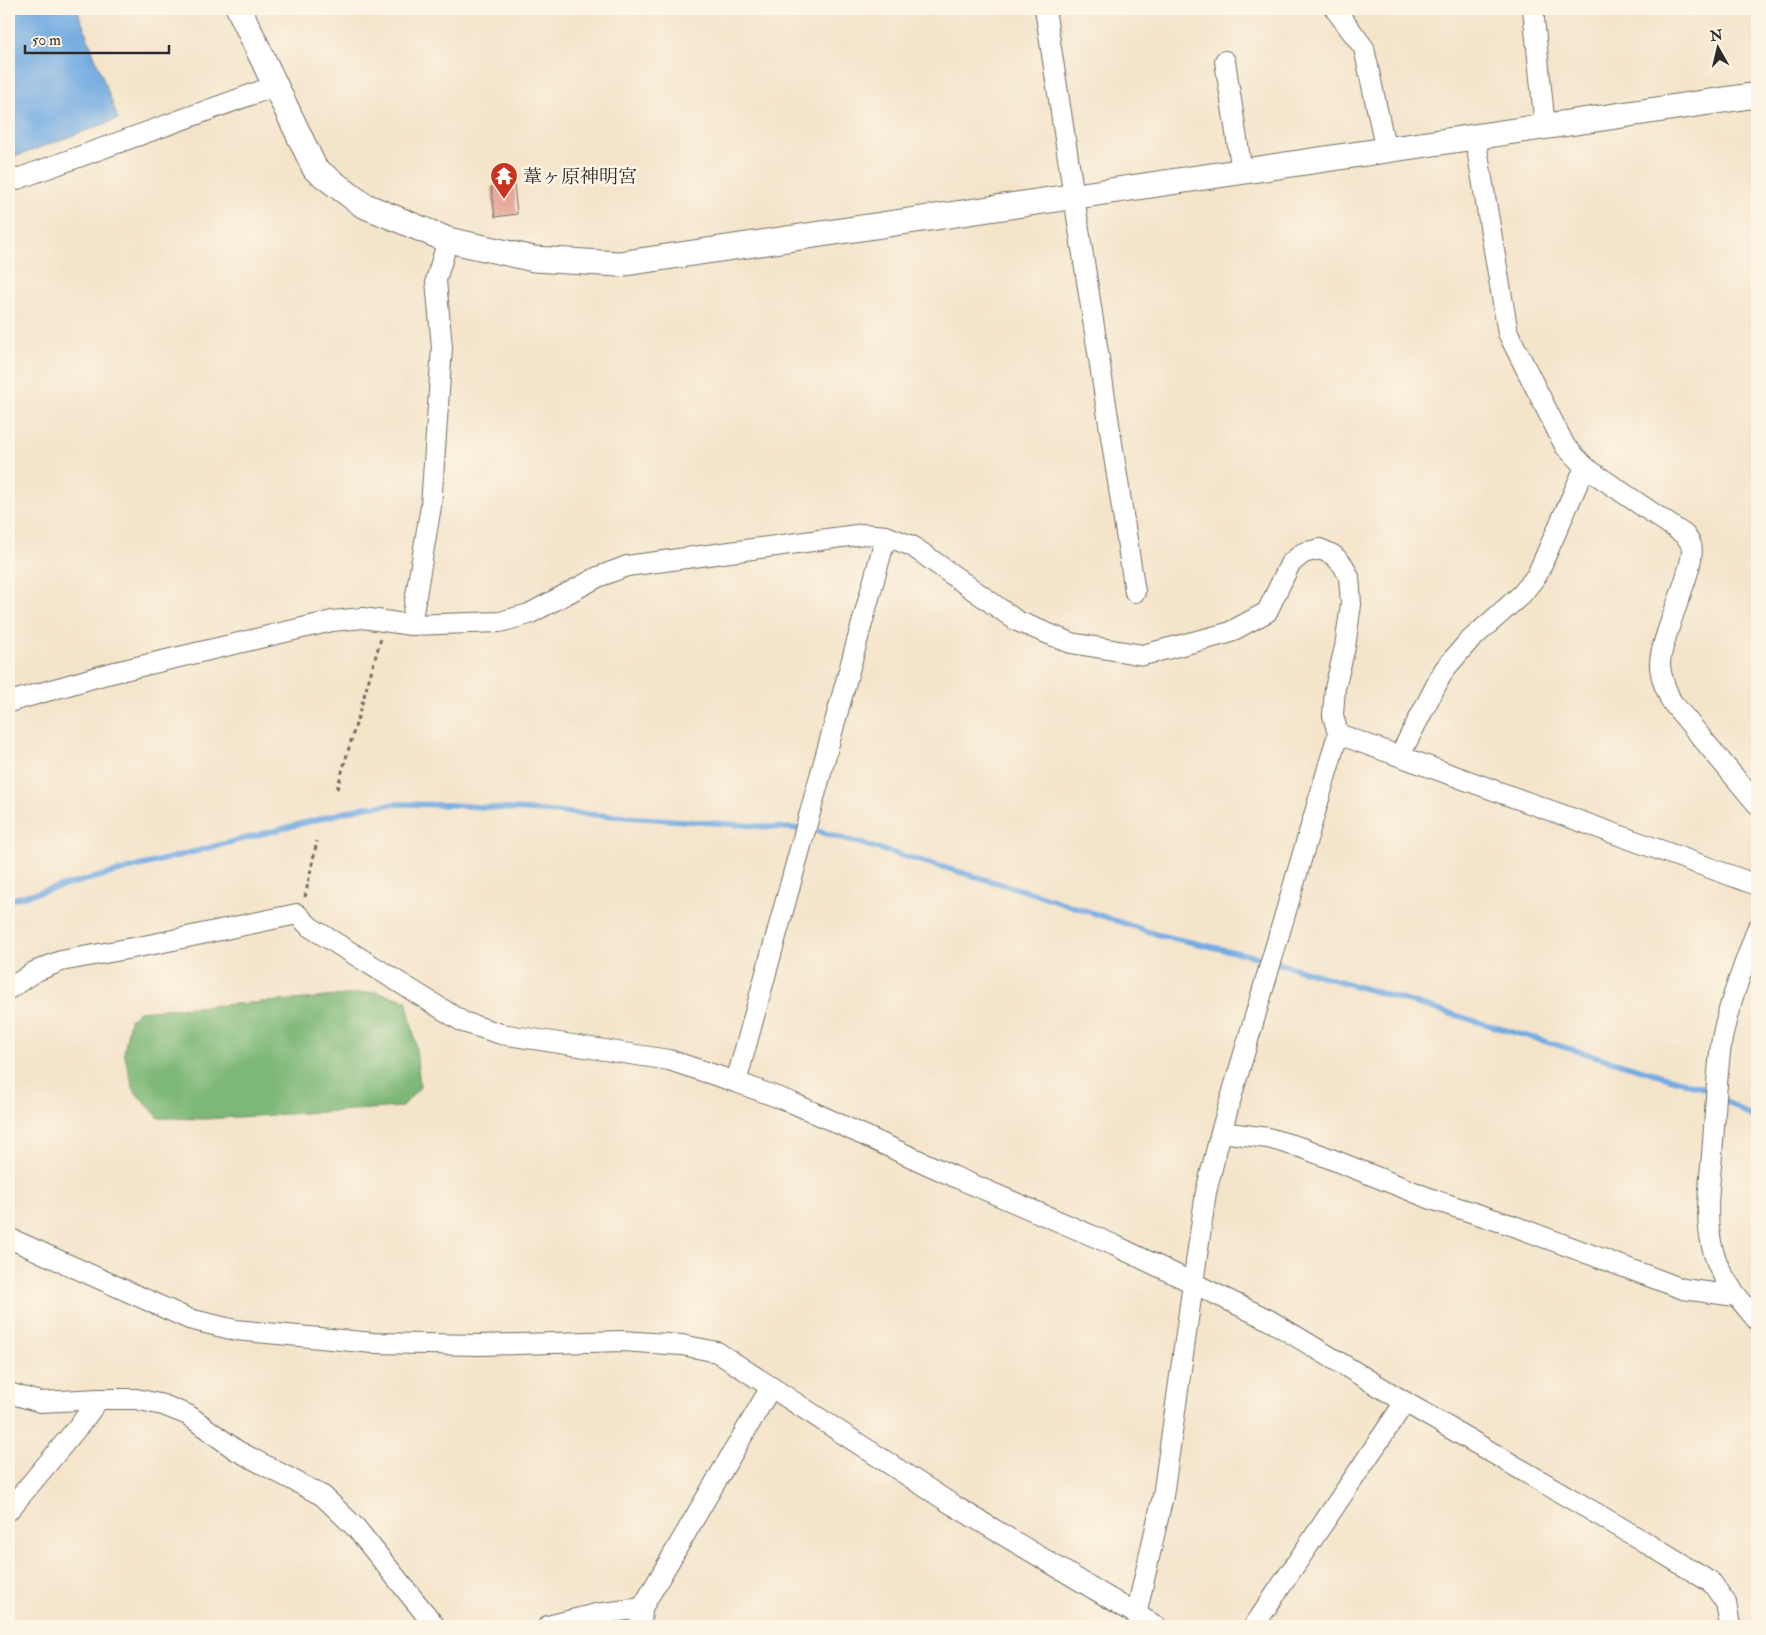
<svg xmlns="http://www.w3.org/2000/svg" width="1766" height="1635" font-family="'IM FELL Double Pica','Noto Serif JP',serif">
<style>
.forest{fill:#7eb877;stroke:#547251}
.water{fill:#73abe2;stroke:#4f6b86}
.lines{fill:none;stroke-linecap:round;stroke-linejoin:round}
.stream{stroke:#73abe2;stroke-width:5.5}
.building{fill:#e29a8d}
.minor-casing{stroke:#716c63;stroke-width:22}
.tertiary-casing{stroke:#716c63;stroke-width:27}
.path{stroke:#716c63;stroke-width:3;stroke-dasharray:4 4;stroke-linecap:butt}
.minor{stroke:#fff;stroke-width:20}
.tertiary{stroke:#fff;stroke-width:25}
.labels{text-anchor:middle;stroke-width:5;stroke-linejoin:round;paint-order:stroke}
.poi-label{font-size:19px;fill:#2b2b2b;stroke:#fcf5e5;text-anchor:start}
</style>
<rect width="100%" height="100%" fill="#fcf5e5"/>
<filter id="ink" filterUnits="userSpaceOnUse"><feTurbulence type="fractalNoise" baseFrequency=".02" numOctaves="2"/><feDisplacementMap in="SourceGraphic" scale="10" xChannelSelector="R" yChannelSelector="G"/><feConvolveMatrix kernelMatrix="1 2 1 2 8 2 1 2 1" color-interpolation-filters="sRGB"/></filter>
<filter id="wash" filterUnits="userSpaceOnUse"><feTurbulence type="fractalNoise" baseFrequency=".0096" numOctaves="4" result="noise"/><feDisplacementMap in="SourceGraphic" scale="20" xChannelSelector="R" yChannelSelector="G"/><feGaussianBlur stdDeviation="1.12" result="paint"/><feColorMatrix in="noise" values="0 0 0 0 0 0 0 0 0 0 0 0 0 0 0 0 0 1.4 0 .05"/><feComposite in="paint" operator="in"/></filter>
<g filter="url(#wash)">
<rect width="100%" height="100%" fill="#f4e4ca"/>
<polygon class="forest" points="375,992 406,1000 415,1040 420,1087 402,1107 205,1119 159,1118 134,1091 124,1053 130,1019 139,1011 306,999"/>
<polygon class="water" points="9,9 77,9 118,119 9,159"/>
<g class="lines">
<g class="stream">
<polyline points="810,829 1036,894 1159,935 1257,957 1707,1089 1713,1093"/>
<polyline points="9,900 365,807 396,804 453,805 801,829"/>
<polyline points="1721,1098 1757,1120"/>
</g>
</g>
<g id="blocks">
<polygon class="building" points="514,184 517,214 495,217 491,187"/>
</g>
</g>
<g filter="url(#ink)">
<use href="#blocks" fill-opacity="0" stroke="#716c63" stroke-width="1"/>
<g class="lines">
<defs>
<g id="minor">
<polyline points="1045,9 1135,592"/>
<polyline points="1335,9 1364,48 1386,151"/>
<polyline points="1533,9 1545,127"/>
<polyline points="1225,61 1242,172"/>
<path d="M1475,137L1508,333L1565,446L1585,467L1685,535C1687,538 1690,542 1691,545C1698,564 1660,636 1660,664C1660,677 1666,689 1671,701L1757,804"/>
<polyline points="9,182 275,86"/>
<polyline points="411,625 431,506 442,348 436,280 448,240"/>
<polyline points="9,702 107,674 332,621 363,618 411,625 500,622 529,614 598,577 627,566 864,534 886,536 912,546 1017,621 1071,643 1143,655 1228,633 1267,612 1290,564 1303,553 1320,549 1333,555 1343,565 1349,577 1351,604 1345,647 1335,688 1333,715 1338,734 1221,1132 1206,1192 1163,1496 1136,1615"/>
<polyline points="1338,734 1757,885"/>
<polyline points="1400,755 1444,670 1467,643 1522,594 1537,575 1585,467"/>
<path d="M1757,929C1744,967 1727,1006 1721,1045C1716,1081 1715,1119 1712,1155C1709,1188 1704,1222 1714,1254C1722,1280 1739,1299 1757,1320"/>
<polyline points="9,989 34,972 61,961 154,944 297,914 310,927 463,1022 501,1034 669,1060 736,1082 793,1103 955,1177 1114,1245 1193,1283 1269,1320 1405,1402 1623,1529 1712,1583 1726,1603 1730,1626"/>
<polyline points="736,1082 886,536"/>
<polyline points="1221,1132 1268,1138 1306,1149 1434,1200 1514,1226 1683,1289 1736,1296"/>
<polyline points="9,1238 189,1319 235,1330 373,1343 480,1345 622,1341 682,1345 717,1352 953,1505 1156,1626"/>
<polyline points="9,1393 40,1402 99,1399 136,1399 163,1405 188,1415 236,1450 323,1496 356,1528 435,1626"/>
<polyline points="9,1510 82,1422 99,1399"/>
<polyline points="642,1608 771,1387"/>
<polyline points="548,1626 596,1614 642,1608 641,1626"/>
<polyline points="1254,1626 1405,1402"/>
</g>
<polyline id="tertiary" points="239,9 315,169 363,205 448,240 534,259 619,264 1757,95"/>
</defs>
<use href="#minor" class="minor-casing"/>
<use href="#tertiary" class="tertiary-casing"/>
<g class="path">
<polyline points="337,789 381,638"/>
<polyline points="305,897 317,841"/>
</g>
<use href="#minor" class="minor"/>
<use href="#tertiary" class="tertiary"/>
</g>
</g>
<defs>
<symbol id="temple-pin" viewBox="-11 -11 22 30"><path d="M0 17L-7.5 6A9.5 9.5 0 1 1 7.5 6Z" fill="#c8321e" stroke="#fcf5e5"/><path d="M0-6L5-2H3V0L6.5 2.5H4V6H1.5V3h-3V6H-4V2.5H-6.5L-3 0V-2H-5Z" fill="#fff"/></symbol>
</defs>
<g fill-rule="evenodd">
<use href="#temple-pin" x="488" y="160" width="32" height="43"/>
</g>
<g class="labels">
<g class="poi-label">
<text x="523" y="183">葦ヶ原神明宮</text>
</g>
</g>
<rect width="1766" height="1635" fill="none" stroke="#fcf5e5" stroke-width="30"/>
<g transform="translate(1718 48) rotate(352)" stroke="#fcf5e5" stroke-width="4" paint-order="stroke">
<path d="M0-4L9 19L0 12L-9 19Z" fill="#2b2b2b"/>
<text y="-8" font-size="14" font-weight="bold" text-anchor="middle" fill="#2b2b2b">N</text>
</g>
<path d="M25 45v8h144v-8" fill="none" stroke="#2b2b2b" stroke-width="2.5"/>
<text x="32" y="45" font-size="15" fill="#2b2b2b" stroke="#fcf5e5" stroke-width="4" paint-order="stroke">50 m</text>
</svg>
